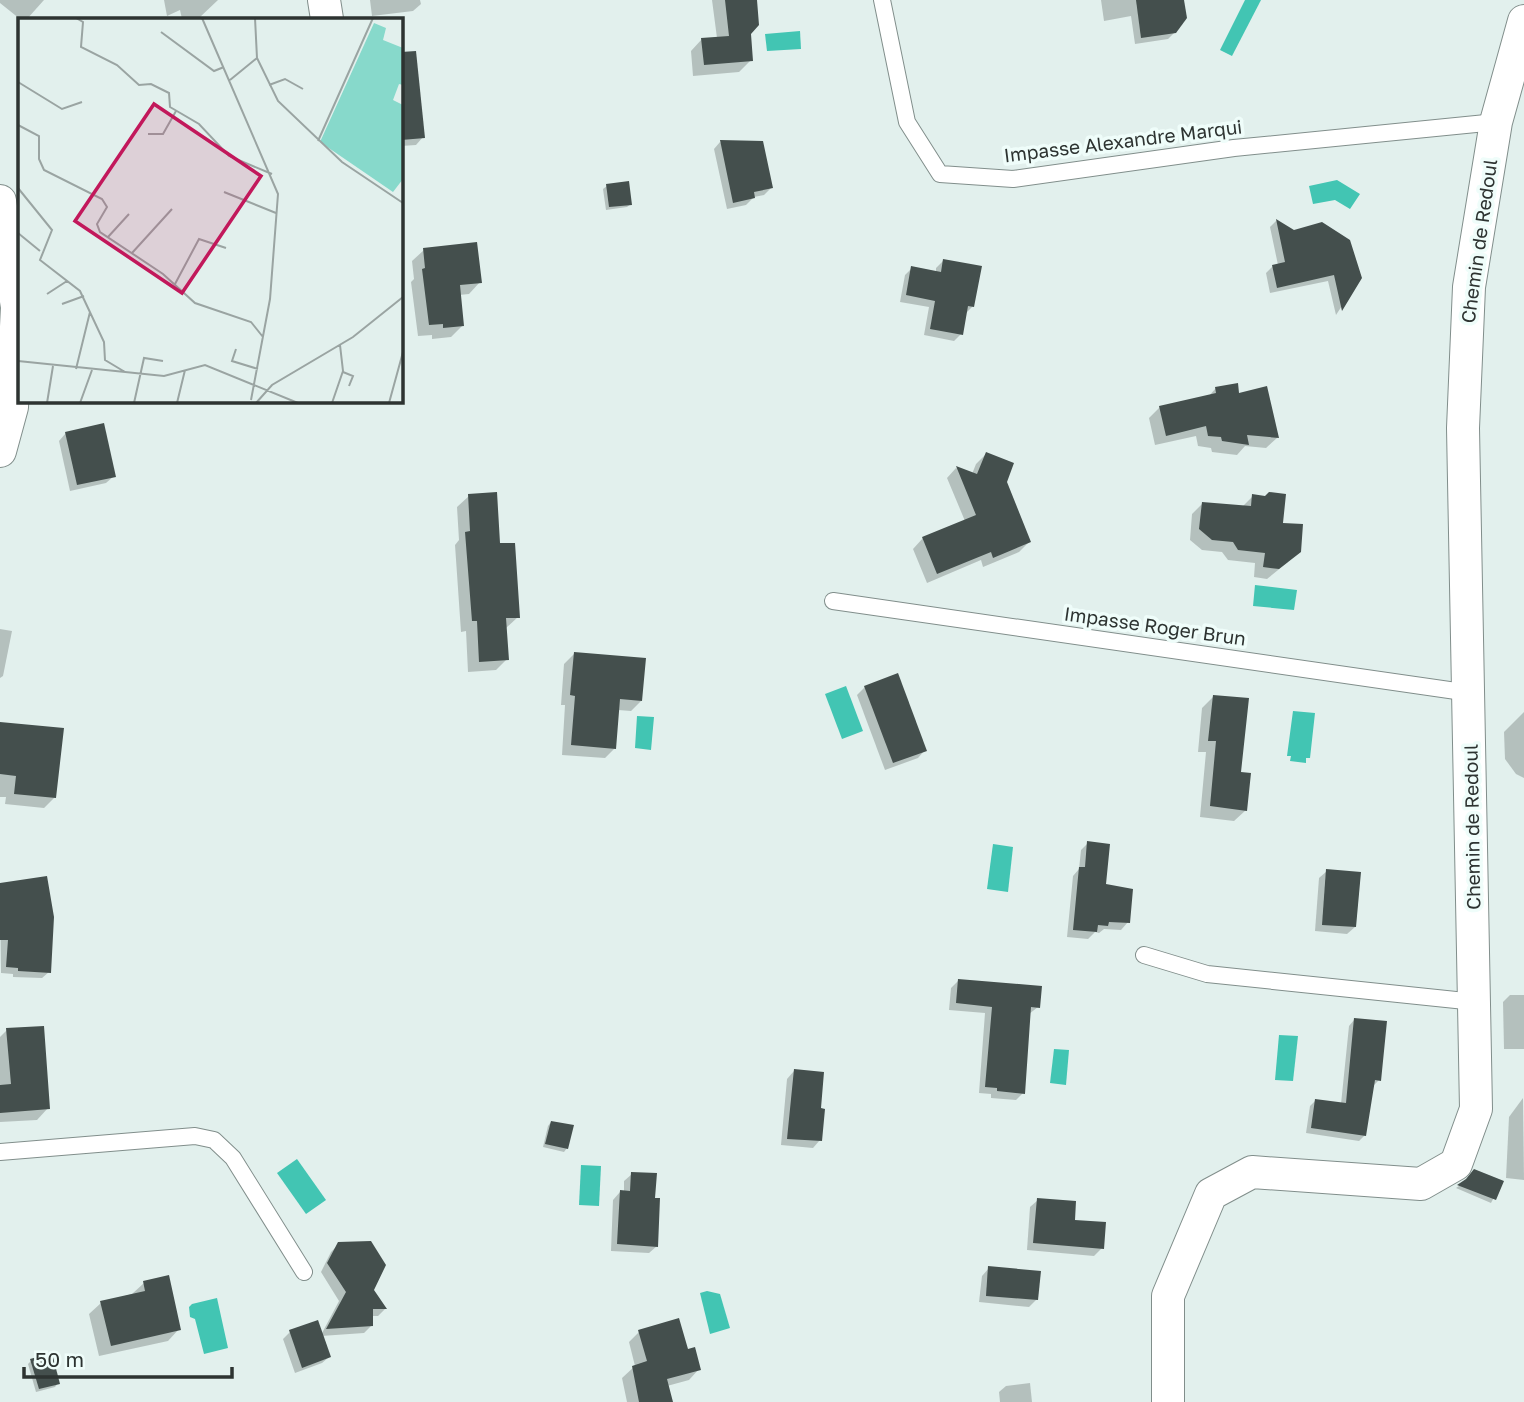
<svg xmlns="http://www.w3.org/2000/svg" width="1524" height="1402" font-family="'Golos Text',sans-serif">
<style>
.water{fill:#42c5b3}
.shadow{fill:#0003}
.building{fill:#444f4d}
.lines{fill:none;stroke-linecap:round;stroke-linejoin:round}
.service-casing{stroke:#818e8b;stroke-width:18}
.minor-casing{stroke:#818e8b;stroke-width:34}
.service{stroke:#fff;stroke-width:16}
.minor{stroke:#fff;stroke-width:32}
.labels{text-anchor:middle;stroke-width:7;stroke-linejoin:round;paint-order:stroke}
.street-label{font-size:19px;fill:#2d3331;stroke:#effdfa}
.inset-road{fill:none;stroke:#9aa4a2;stroke-width:2}
.view{fill:#c2185b;fill-opacity:0.15;stroke:#c2185b;stroke-width:3.5}
.inset-edge{fill:none;stroke:#2d3331;stroke-width:3.5}
</style>
<rect width="100%" height="100%" fill="#e2f0ed"/>
<g class="water">
<polygon points="1245,0 1261,0 1232,56 1220,50"/>
<polygon points="800,31 801,49 767,51 765,34"/>
<polygon points="1337,180 1360,194 1350,209 1335,200 1313,204 1309,186"/>
<polygon points="1255,585 1297,590 1294,610 1253,606"/>
<polygon points="846,686 863,731 842,739 825,694"/>
<polygon points="1293,711 1315,713 1310,758 1306,758 1306,763 1290,761 1291,756 1287,756"/>
<polygon points="637,716 654,717 651,750 635,748"/>
<polygon points="993,844 1013,847 1008,892 987,889"/>
<polygon points="1279,1035 1298,1036 1293,1081 1275,1080"/>
<polygon points="1054,1049 1069,1050 1066,1085 1050,1083"/>
<polygon points="297,1159 326,1200 306,1214 277,1173"/>
<polygon points="581,1165 601,1166 599,1206 579,1205"/>
<polygon points="707,1291 720,1294 730,1328 710,1334 700,1293"/>
<polygon points="217,1298 228,1348 204,1354 195,1319 190,1317 189,1307 192,1304"/>
</g>
<g class="shadow">
<polygon points="0,0 44,0 27,19 20,19 0,3"/>
<polygon points="164,0 218,0 199,18 192,19 182,19 180,10 167,16"/>
<polygon points="370,0 420,0 421,4 413,11 372,16"/>
<polygon points="712,0 754,0 749,33 751,60 739,72 693,76 691,51 702,39 717,38"/>
<polygon points="1101,0 1182,0 1175,32 1168,39 1135,44 1131,16 1104,21"/>
<polygon points="418,83 423,137 416,145 401,146 401,84"/>
<polygon points="720,142 771,188 764,195 754,197 746,205 727,209 714,149"/>
<polygon points="607,186 631,204 627,207 606,210 603,189"/>
<polygon points="1276,221 1360,278 1336,315 1328,281 1270,293 1266,273 1273,266 1278,265 1270,227"/>
<polygon points="424,250 480,282 469,294 459,295 463,325 451,337 432,339 432,335 418,336 411,282 414,279 412,261"/>
<polygon points="943,261 973,306 966,313 961,334 954,341 924,335 929,307 900,302 905,275 912,268 936,272 936,268"/>
<polygon points="1216,388 1238,395 1265,388 1277,438 1266,448 1245,446 1237,455 1212,452 1211,448 1198,446 1196,436 1155,445 1149,418 1160,407 1208,397"/>
<polygon points="66,433 114,476 106,483 70,491 59,441"/>
<polygon points="986,454 1005,482 1029,542 1019,552 983,567 981,560 927,583 913,549 923,538 965,521 947,478 956,468 972,474 976,464"/>
<polygon points="469,496 499,545 518,617 506,628 507,659 496,670 468,672 466,631 461,632 455,545 459,540 457,507"/>
<polygon points="1253,496 1281,525 1288,562 1267,579 1254,577 1255,563 1228,560 1222,552 1202,550 1190,540 1192,514 1203,503 1242,507"/>
<polygon points="0,629 12,631 3,676 0,678"/>
<polygon points="574,654 641,701 631,711 618,710 615,748 605,758 562,755 565,705 561,705 564,664"/>
<polygon points="865,687 925,750 918,758 885,770 857,695"/>
<polygon points="1214,696 1239,774 1246,810 1234,821 1200,817 1206,752 1198,752 1202,708"/>
<polygon points="1524,712 1524,778 1516,774 1505,759 1504,732"/>
<polygon points="0,723 55,797 44,808 5,804 6,797 0,797"/>
<polygon points="1088,843 1104,885 1128,922 1121,930 1104,929 1099,933 1095,932 1088,939 1067,937 1073,876 1079,869 1081,850"/>
<polygon points="1327,871 1355,927 1347,934 1315,931 1319,878"/>
<polygon points="0,885 49,972 42,978 13,977 13,974 1,973"/>
<polygon points="958,981 1038,1007 1029,1014 1023,1093 1016,1100 991,1098 991,1094 979,1093 985,1013 949,1010 951,988"/>
<polygon points="1510,995 1524,995 1524,1049 1504,1049 1503,1002"/>
<polygon points="1354,1020 1379,1080 1373,1086 1365,1135 1359,1141 1306,1133 1310,1106 1316,1100 1341,1104 1349,1026"/>
<polygon points="7,1030 48,1108 37,1120 0,1122 0,1037"/>
<polygon points="794,1071 820,1140 813,1148 781,1145 787,1079"/>
<polygon points="1523,1098 1524,1180 1506,1178 1509,1117"/>
<polygon points="551,1122 567,1148 564,1152 543,1147 548,1126"/>
<polygon points="632,1174 654,1200 657,1246 649,1253 611,1251 613,1200 620,1192 624,1192 624,1181"/>
<polygon points="1465,1182 1502,1182 1491,1203 1456,1188"/>
<polygon points="1038,1200 1073,1221 1102,1248 1094,1256 1027,1250 1030,1207"/>
<polygon points="339,1244 385,1309 378,1316 371,1316 371,1326 364,1333 321,1336 329,1357 322,1363 295,1373 283,1339 290,1332 317,1322 321,1335 339,1301 321,1272 331,1252"/>
<polygon points="989,1268 1037,1299 1029,1307 979,1302 982,1276"/>
<polygon points="144,1283 179,1329 168,1341 99,1356 89,1314 101,1303 132,1294"/>
<polygon points="639,1332 687,1351 699,1369 689,1380 667,1386 670,1402 627,1402 622,1378 635,1366 629,1342"/>
<polygon points="31,1361 58,1383 55,1387 36,1392 28,1364"/>
<polygon points="1030,1383 1032,1402 1000,1402 999,1392 1006,1386"/>
</g>
<g class="building">
<polygon points="725,0 757,0 759,25 751,34 753,61 704,65 701,38 729,36"/>
<polygon points="1136,0 1184,0 1187,18 1176,33 1141,38"/>
<polygon points="416,51 425,138 401,140 401,52"/>
<polygon points="720,140 763,141 773,188 754,192 755,198 733,203"/>
<polygon points="629,181 632,205 609,207 606,184"/>
<polygon points="1276,219 1294,230 1322,222 1350,240 1362,278 1342,311 1334,275 1277,288 1272,265 1285,262"/>
<polygon points="477,242 482,283 460,285 464,326 443,328 443,324 429,325 422,269 425,268 423,248"/>
<polygon points="943,259 982,266 974,307 968,306 963,335 930,329 935,301 906,295 911,266 941,272"/>
<polygon points="1238,383 1239,393 1267,386 1279,438 1247,435 1249,445 1222,441 1221,437 1208,436 1206,426 1166,436 1159,406 1216,393 1215,387"/>
<polygon points="104,423 116,477 77,485 65,432"/>
<polygon points="986,452 1014,463 1007,482 1031,542 993,558 991,552 937,574 922,537 976,515 956,466 977,474"/>
<polygon points="497,492 500,543 515,543 520,618 506,618 509,660 479,662 477,621 472,621 465,532 470,531 468,494"/>
<polygon points="1269,492 1286,494 1283,523 1303,524 1301,552 1279,569 1263,567 1265,553 1238,550 1233,542 1212,540 1199,529 1202,502 1251,506 1252,494 1265,496"/>
<polygon points="574,652 646,658 642,701 620,699 616,749 571,745 575,696 570,695"/>
<polygon points="898,673 927,751 893,763 864,686"/>
<polygon points="1213,695 1249,698 1241,772 1251,773 1247,811 1210,806 1216,741 1208,741"/>
<polygon points="0,722 64,728 56,798 14,794 16,776 0,774"/>
<polygon points="1087,841 1110,844 1106,884 1133,889 1130,923 1109,922 1108,926 1098,925 1097,932 1073,930 1079,867 1085,867"/>
<polygon points="1326,869 1361,872 1356,927 1322,925"/>
<polygon points="47,876 54,917 51,973 18,971 18,968 6,967 8,940 0,940 0,883"/>
<polygon points="958,979 1042,986 1040,1008 1031,1007 1025,1094 997,1091 997,1088 985,1087 992,1007 956,1003"/>
<polygon points="1354,1018 1387,1021 1381,1081 1375,1080 1366,1136 1311,1128 1315,1099 1346,1103"/>
<polygon points="44,1026 50,1109 0,1113 0,1085 11,1084 6,1028"/>
<polygon points="794,1069 824,1072 821,1108 825,1109 822,1141 787,1139"/>
<polygon points="551,1121 574,1125 568,1149 545,1144"/>
<polygon points="1474,1169 1504,1181 1496,1200 1457,1185 1466,1179"/>
<polygon points="631,1172 657,1173 655,1198 660,1198 658,1247 617,1244 620,1190 630,1191"/>
<polygon points="1037,1198 1076,1201 1075,1220 1106,1222 1104,1249 1033,1243"/>
<polygon points="371,1241 386,1265 374,1290 387,1309 373,1309 373,1326 326,1329 346,1292 327,1263 338,1242"/>
<polygon points="988,1266 1041,1271 1038,1300 986,1296"/>
<polygon points="169,1275 181,1330 111,1346 100,1301 145,1291 143,1281"/>
<polygon points="679,1318 688,1349 695,1347 701,1370 667,1379 673,1402 639,1402 632,1366 647,1361 638,1330"/>
<polygon points="318,1320 331,1357 302,1368 289,1330"/>
<polygon points="52,1353 60,1384 39,1389 30,1359"/>
</g>
<g class="lines">
<defs>
<g id="service">
<polyline points="882,0 907,122 940,174 1013,179 1234,148 1496,122"/>
<polyline points="833,601 1470,693"/>
<polyline points="1144,955 1207,974 1475,1002"/>
<polyline points="0,1152 195,1136 214,1140 233,1158 304,1272"/>
</g>
<g id="minor">
<polyline points="324,0 327,19"/>
<polyline points="0,201 17,307 12,407 0,451"/>
<polyline points="1168,1402 1168,1296 1211,1194 1252,1172 1421,1184 1456,1164 1476,1109 1463,428 1469,287 1496,122 1524,21"/>
</g>
</defs>
<use href="#service" class="service-casing"/>
<use href="#minor" class="minor-casing"/>
<use href="#service" class="service"/>
<use href="#minor" class="minor"/>
</g>
<g class="labels">
<g class="street-label">
<text transform="translate(1123 141) rotate(-7)" y="7">Impasse Alexandre Marqui</text>
<text transform="translate(1479 241) rotate(-82)" y="7">Chemin de Redoul</text>
<text transform="translate(1155 626) rotate(8)" y="7">Impasse Roger Brun</text>
<text transform="translate(1472 827) rotate(-91)" y="7">Chemin de Redoul</text>
</g>
</g>
<g transform="translate(18 18)">
<rect width="385" height="385" fill="#e2f0ed"/>
<path d="M356,5L368,10L365,22L385,30V67L381,66L375,82L385,87V161L375,174L302,124Z" fill="#87d9cb"/>
<path class="inset-road" d="M58,0L65,4L63,29L99,47L121,67L133,66L151,75L152,89L181,106L211,138L254,156M184,0L260,176L252,281L233,382M237,0L239,40L260,83L324,144L385,185M143,14L196,53L206,49M212,62L239,40M0,64L44,91L64,84M251,67L267,61L285,71M0,107L21,118V141L26,152L84,181L89,189L79,206L82,214L145,256L177,285L233,304L245,319M130,116H145L158,93M300,123L355,0M0,170L34,212L22,242L62,273L86,324L87,342L107,354M206,174L258,195M0,215L22,233M90,219L111,196M114,235L154,191M157,266L181,221L208,230M29,276L49,263M44,286L66,278M218,331L214,343L240,351M0,343L146,358L187,347L280,385M58,351L72,294M325,354L335,358L331,368M29,385L35,348M62,385L74,352M116,385L126,340L145,343M159,385L167,352M238,385L254,367L335,319L385,279M314,385L325,353L322,327M371,385L385,334"/>
<path class="view" d="M136,86L243,158L164,275L57,203Z"/>
<rect width="385" height="385" class="inset-edge"/>
</g>
<path d="M24 1367v10h208v-10" fill="none" stroke="#2d3331" stroke-width="3.5"/>
<text x="35" y="1367" font-size="21" fill="#2d3331" stroke="#effdfa" stroke-width="5" paint-order="stroke">50 m</text>
</svg>
